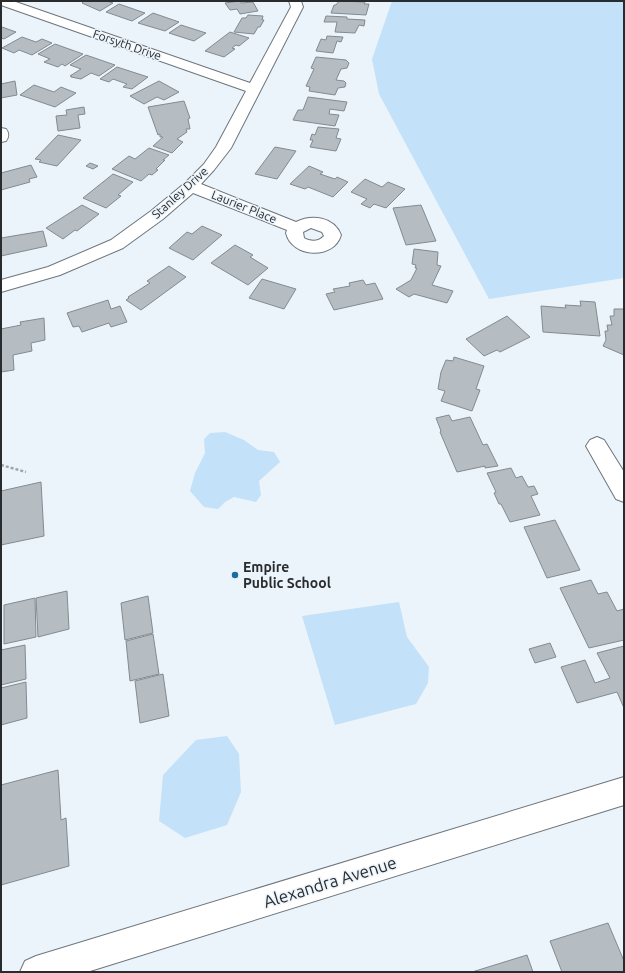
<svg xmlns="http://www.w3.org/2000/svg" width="625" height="973" font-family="Ubuntu,sans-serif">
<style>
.green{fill:#c3e1f8}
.building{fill:#b5bdc3;stroke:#838b91}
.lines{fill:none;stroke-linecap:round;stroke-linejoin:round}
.minor-casing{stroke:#6e757b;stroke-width:2}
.path{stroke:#a0a6ab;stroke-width:2.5;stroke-dasharray:3 2;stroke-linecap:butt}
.minor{fill:#fff;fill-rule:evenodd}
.poi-dot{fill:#1a6d9e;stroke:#ecf4fb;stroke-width:1.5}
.labels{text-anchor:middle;stroke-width:3;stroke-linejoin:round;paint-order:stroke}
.far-street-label{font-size:12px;fill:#292c2e;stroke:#ecf4fb}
.poi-label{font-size:14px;font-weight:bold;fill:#292c2e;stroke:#ecf4fb;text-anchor:start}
.near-street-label{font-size:17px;fill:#292c2e;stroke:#ecf4fb}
</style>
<rect width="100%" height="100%" fill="#ecf4fb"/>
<g class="green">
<polygon points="392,1 624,1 624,278 489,299 379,94 372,59"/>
<polygon points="225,432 244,440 258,450 274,452 280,462 259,481 261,495 256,502 234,497 225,502 218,509 204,507 190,491 195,473 205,453 204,439 210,433"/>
<polygon points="399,602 407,637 429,667 428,683 416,704 335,725 302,616"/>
<polygon points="227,736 239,754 241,792 227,825 185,838 159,821 163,775 196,740"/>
</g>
<g class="building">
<polygon points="84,1 107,1 113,3 100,11 82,3"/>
<polygon points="240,1 241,3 253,2 258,11 240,14 237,9 230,10 225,3"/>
<polygon points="339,1 365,2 364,4 369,4 366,15 331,13 334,5 336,5"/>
<polygon points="119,4 145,13 132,21 106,12"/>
<polygon points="153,13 179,22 165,31 138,23"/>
<polygon points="248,15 263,16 262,20 264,20 260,27 258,27 254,34 234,32 242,18 246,18"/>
<polygon points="326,16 347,17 347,19 365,20 364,26 359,25 355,33 335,32 337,22 324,22"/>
<polygon points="181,25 206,33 194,41 169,33"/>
<polygon points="1,27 2,27 16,32 4,39 1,38"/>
<polygon points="230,32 249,38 239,46 236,45 232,48 235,49 224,57 205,51"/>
<polygon points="327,36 343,37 341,42 337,41 333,53 316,51 321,39 326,40"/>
<polygon points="22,37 36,42 42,39 52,43 32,55 19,50 14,53 2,48"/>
<polygon points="55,44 83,54 65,66 62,64 58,67 44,62 50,59 38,54"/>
<polygon points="86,55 115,65 99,76 91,73 81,79 71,77 72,76 70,76 81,69 70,65"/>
<polygon points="316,57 346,60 349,63 347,68 341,69 336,80 344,81 346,83 345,87 338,88 335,95 309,91 310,87 306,86 314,69 311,68"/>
<polygon points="117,67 148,77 132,89 123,87 127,84 113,79 109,82 100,79"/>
<polygon points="15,81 17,95 1,98 1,84"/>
<polygon points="159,81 179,92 164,100 157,97 144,104 130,96"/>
<polygon points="34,85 54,92 61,87 76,93 55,107 20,95"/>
<polygon points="308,97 347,102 344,111 330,109 329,114 339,115 335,126 293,120 298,110 303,110"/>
<polygon points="184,101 190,118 188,119 190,129 186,129 187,132 177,139 183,142 172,153 153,146 163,137 160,137 160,134 158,135 148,107"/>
<polygon points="84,107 85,114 78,115 80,128 58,131 56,116 67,115 66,110"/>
<polygon points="318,127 339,129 336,138 341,139 336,151 310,147 313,140 310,140 312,134 315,135"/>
<polygon points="58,135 81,140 57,166 39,162 41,160 35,159"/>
<polygon points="275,147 296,151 277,179 255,174"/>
<polygon points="149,148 169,155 163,160 165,160 156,169 158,170 152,175 149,174 141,181 112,169 129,156 135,159"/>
<polygon points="90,163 98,166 93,169 86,166"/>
<polygon points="31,165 37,177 29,179 30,182 1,190 1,173"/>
<polygon points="309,166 323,172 320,174 335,179 337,177 348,182 333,197 308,187 305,189 290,184"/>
<polygon points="113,174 133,182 118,195 121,196 106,208 83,198"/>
<polygon points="365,179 382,187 388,182 405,189 386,208 374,204 370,208 361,204 367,199 351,192"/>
<polygon points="82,205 99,214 77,231 75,230 63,239 46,228"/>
<polygon points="421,205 436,241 406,245 393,208"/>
<polygon points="202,226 222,235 193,260 169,248 187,232 192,234"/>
<polygon points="43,231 47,246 1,256 1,238"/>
<polygon points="235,245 253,255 250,257 268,268 248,285 211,263"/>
<polygon points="414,249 438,252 437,265 441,266 432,285 453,291 447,303 414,294 409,297 396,289 411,280 417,268 415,268 416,265 412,264"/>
<polygon points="169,266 186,277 141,310 126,300 129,298 128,297 150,283 147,281"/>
<polygon points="262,279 296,289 284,309 249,298"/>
<polygon points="363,280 366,285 375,283 383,299 334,310 326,294 335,292 333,289 350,286 349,283"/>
<polygon points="108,300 111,309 120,306 127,322 111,327 109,323 82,332 79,326 73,327 67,313"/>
<polygon points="580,301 595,302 600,336 543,332 541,306 566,308 565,305 581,306"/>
<polygon points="614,309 624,309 624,355 603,346 606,340 605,331 608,331 607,325 612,325 610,316 614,316"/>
<polygon points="507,316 530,337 500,352 497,350 484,356 466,339"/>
<polygon points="44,318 45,340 31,343 32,351 13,355 14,370 1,372 1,329 21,325 20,322"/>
<polygon points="454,357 484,366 476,389 480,390 472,411 441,401 445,391 438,389 441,372 446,360 453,361"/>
<polygon points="449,415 452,421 470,417 483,445 487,444 498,466 485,468 485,466 457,472 440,432 441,431 436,418"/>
<polygon points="511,468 516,478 522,476 528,487 534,486 538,494 531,496 540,515 510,522 501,504 499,504 494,493 496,492 487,473"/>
<polygon points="41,482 44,536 1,545 1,491"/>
<polygon points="555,520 580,570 547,578 524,527"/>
<polygon points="591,580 598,594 607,592 617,611 624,609 624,640 589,648 560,588"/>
<polygon points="67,591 69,629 38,637 36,598"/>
<polygon points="148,596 153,633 125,640 121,603"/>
<polygon points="35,598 36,637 4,644 4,605"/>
<polygon points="153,634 159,674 130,681 126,641"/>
<polygon points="550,643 556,657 535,663 529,649"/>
<polygon points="25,645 26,679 1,685 1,650"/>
<polygon points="624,646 624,708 617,692 577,703 561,667 585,660 595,683 610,678 597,653"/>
<polygon points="163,674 169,716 140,723 135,681"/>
<polygon points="26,682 27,718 1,725 1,688"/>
<polygon points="58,770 61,820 66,818 69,866 1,885 1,785"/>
<polygon points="608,923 624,961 624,972 562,972 550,941"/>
<polygon points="527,955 533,972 472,972"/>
</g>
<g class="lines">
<defs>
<g id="minor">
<path d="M1,1H13L250,83L291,7L289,1H301L303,7L231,148L214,170L201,184L296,222C312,214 334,217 341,235C334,260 292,258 286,233L287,230L193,193L163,219L123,248L60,275L1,292V280L48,267L111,240L151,211L185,183L204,164L216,147L246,91L1,5ZM311,228L322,232L324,236C318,242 311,242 304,238L303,232Z"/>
<path d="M1,128L6,129C9,133 9,137 6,141L1,142Z"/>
<polygon points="597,437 604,440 624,472 624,502 616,499 586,446 590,440"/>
<polygon points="624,777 624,805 87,972 20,972 25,961 36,956"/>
</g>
</defs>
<use href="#minor" class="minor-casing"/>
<polyline class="path" points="1,465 26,472"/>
<use href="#minor" class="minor"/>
</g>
<circle class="poi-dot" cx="235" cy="575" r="4"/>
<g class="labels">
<g class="far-street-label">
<text transform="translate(127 45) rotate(19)" y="4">Forsyth Drive</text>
<text transform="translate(180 193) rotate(-42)" y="4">Stanley Drive</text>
<text transform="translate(244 207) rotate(22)" y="4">Laurier Place</text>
</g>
<g class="poi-label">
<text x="243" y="572">Empire<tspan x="243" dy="16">Public School</tspan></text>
</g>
<g class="near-street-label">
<text transform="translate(330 882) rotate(-17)" y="6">Alexandra Avenue</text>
</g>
</g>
<rect width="625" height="973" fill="none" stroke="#292c2e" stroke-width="4"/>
</svg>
